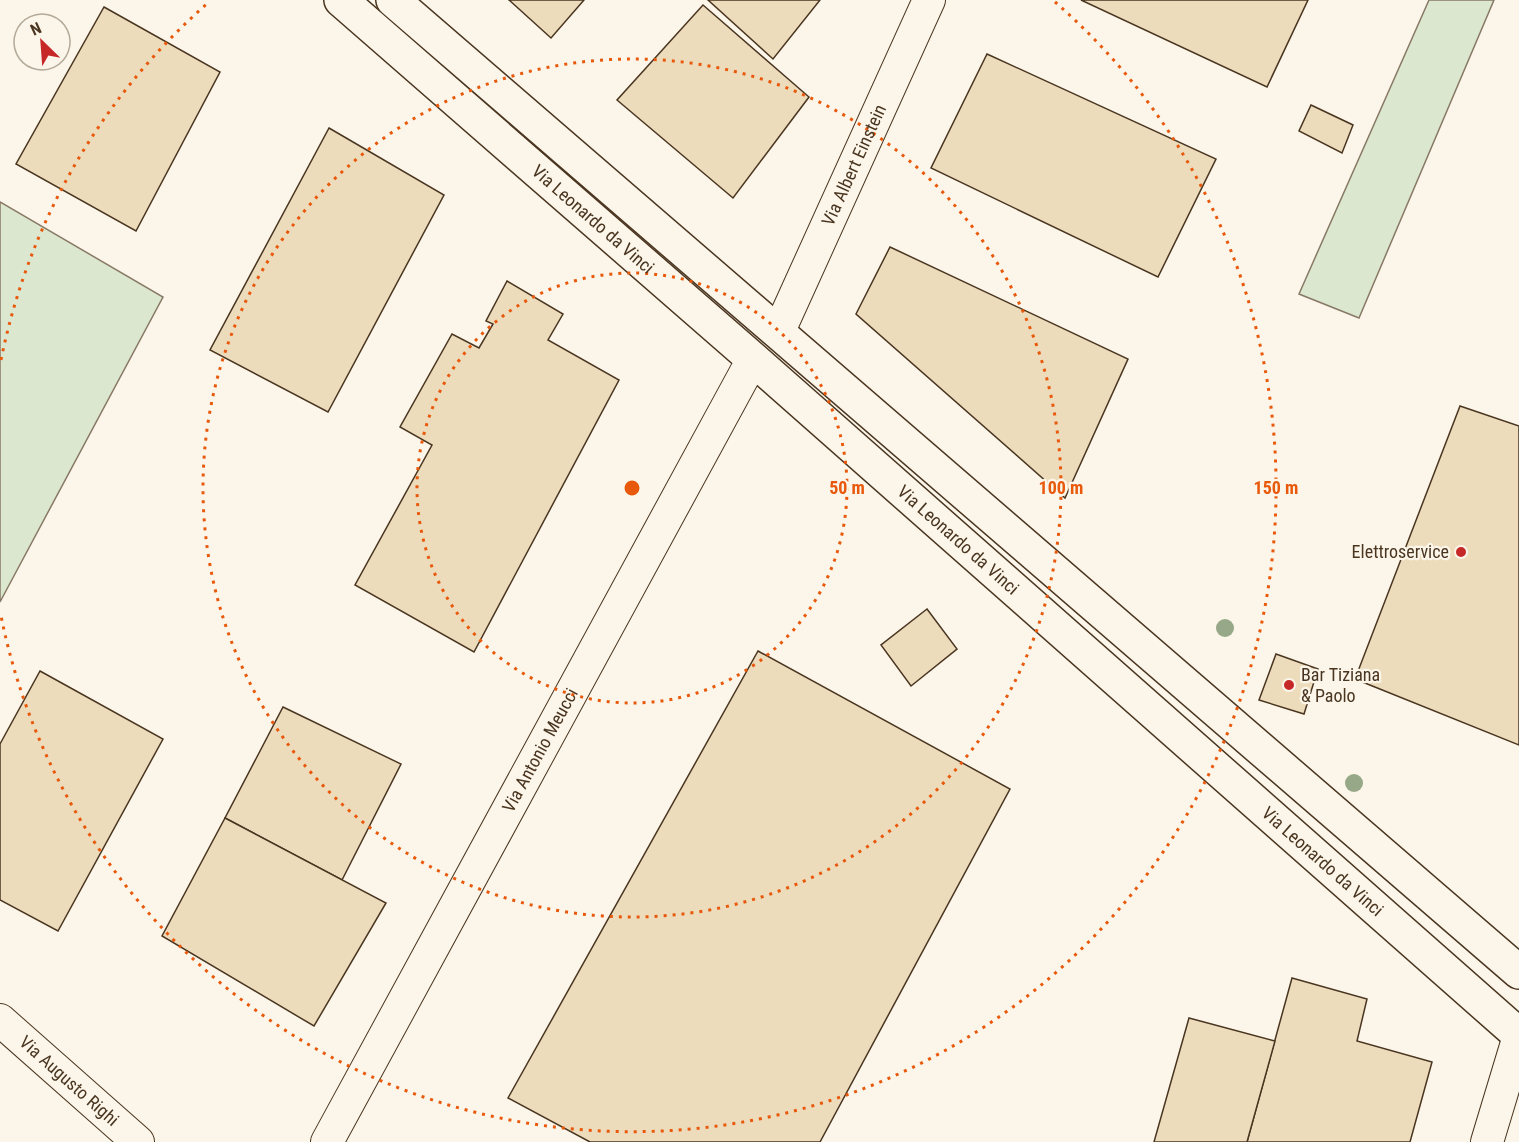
<svg xmlns="http://www.w3.org/2000/svg" width="1519" height="1142" font-family="'Roboto Condensed',sans-serif">
<style>
.green{fill:#dce7d0;stroke:#887966;stroke-width:1.5}
.building{fill:#ecdcbc;stroke:#4a3520;stroke-width:1.5}
.lines{fill:none;stroke-linecap:round;stroke-linejoin:round}
.minor-casing{stroke:#4a3520;stroke-width:34}
.major-casing{stroke:#4a3520;stroke-width:36}
.minor{stroke:#fbf6e9;stroke-width:32}
.major{stroke:#fbf6e9;stroke-width:33}
.tree{fill:#96a887}
.ring{fill:none;stroke:#e8590c;stroke-width:3;stroke-dasharray:3 6}
.poi-dot{fill:#c62828;stroke:#fbf6e9;stroke-width:2}
.labels{text-anchor:middle;stroke-width:4.5;stroke-linejoin:round;paint-order:stroke}
.street-label{font-size:18px;fill:#4a3520;stroke:#fbf6e9}
.poi-label{font-size:18px;fill:#4a3520;stroke:#fbf6e9;text-anchor:end}
.centre{fill:#e8590c;stroke:#fbf6e9;stroke-width:3}
.ring-label{font-size:18px;text-anchor:middle;font-weight:bold;fill:#e8590c;stroke:#fbf6e9;stroke-width:4.5;stroke-linejoin:round;paint-order:stroke}
</style>
<rect width="100%" height="100%" fill="#fbf6e9"/>
<g class="green">
<polygon points="1429,0 1494,0 1359,318 1299,294"/>
<polygon points="0,202 163,297 0,602"/>
</g>
<g class="building">
<polygon points="509,0 584,0 551,38"/>
<polygon points="708,0 820,0 773,59"/>
<polygon points="1081,0 1308,0 1267,87"/>
<polygon points="703,5 809,97 733,198 617,100"/>
<polygon points="104,7 220,72 136,231 16,164"/>
<polygon points="987,54 1216,159 1158,277 931,168"/>
<polygon points="1311,105 1353,125 1342,153 1299,131"/>
<polygon points="329,128 444,195 328,412 210,350"/>
<polygon points="890,247 1128,359 1065,498 856,314"/>
<polygon points="507,281 563,314 548,340 619,380 474,652 355,585 432,445 400,427 452,334 479,348 493,324 486,321"/>
<polygon points="1460,406 1519,426 1519,745 1355,679"/>
<polygon points="927,609 957,649 911,686 881,645"/>
<polygon points="758,651 1010,789 820,1142 590,1142 508,1098"/>
<polygon points="1276,654 1318,669 1304,714 1259,700"/>
<polygon points="40,671 163,739 58,931 0,900 0,744"/>
<polygon points="283,707 401,764 342,880 225,818"/>
<polygon points="225,818 386,903 314,1026 162,936"/>
<polygon points="1292,978 1367,999 1357,1041 1432,1062 1410,1142 1247,1142"/>
<polygon points="1189,1018 1275,1041 1247,1142 1154,1142"/>
</g>
<g class="lines">
<defs>
<g id="minor">
<path id="s1" d="M779,331L929,0"/>
<path id="s2" d="M0,1020L138,1142"/>
<path id="s3" d="M327,1142L753,359"/>
<polyline points="1487,1142 1519,1036"/>
</g>
<g id="major">
<path id="s4" d="M341,0L753,359L1519,1035"/>
<polyline points="393,0 1519,972"/>
</g>
</defs>
<use href="#minor" class="minor-casing"/>
<use href="#major" class="major-casing"/>
<use href="#minor" class="minor"/>
<use href="#major" class="major"/>
</g>
<g class="tree">
<circle cx="1225" cy="628" r="9"/>
<circle cx="1354" cy="783" r="9"/>
</g>
<g class="ring">
<circle cx="632" cy="488" r="215"/>
<circle cx="632" cy="488" r="429"/>
<path d="M1 360A644 644 0 0 1 209 2M1055 2A644 644 0 1 1 1 616"/>
</g>
<g class="poi-dot">
<circle cx="1461" cy="552" r="6"/>
<circle cx="1289" cy="685" r="6"/>
</g>
<g class="labels">
<g class="street-label">
<text dy="6" stroke="none"><textPath href="#s1" startOffset="182">Via Albert Einstein</textPath></text>
<text dy="6" stroke="none"><textPath href="#s4" startOffset="334">Via Leonardo da Vinci</textPath></text>
<text dy="6" stroke="none"><textPath href="#s4" startOffset="820">Via Leonardo da Vinci</textPath></text>
<text dy="6" stroke="none"><textPath href="#s3" startOffset="446">Via Antonio Meucci</textPath></text>
<text dy="6" stroke="none"><textPath href="#s4" startOffset="1306">Via Leonardo da Vinci</textPath></text>
<text dy="6" stroke="none"><textPath href="#s2" startOffset="92">Via Augusto Righi</textPath></text>
</g>
<g class="poi-label">
<text x="1449" y="558">Elettroservice</text>
<text x="1301" y="681" text-anchor="start">Bar Tiziana<tspan x="1301" dy="21">&amp; Paolo</tspan></text>
</g>
</g>
<circle cx="632" cy="488" r="9" class="centre"/>
<g class="ring-label">
<text x="847" y="494">50 m</text>
<text x="1061" y="494">100 m</text>
<text x="1276" y="494">150 m</text>
</g>
<g transform="translate(42 42) rotate(335)"><circle r="28" fill="#fbf6e9" stroke="#b4a999" stroke-width="1.5"/>
<path d="M0-4.5L10 22L0 15L-10 22Z" fill="#c62828"/>
<text y="-9" font-size="16" font-weight="bold" text-anchor="middle" fill="#4a3520">N</text>
</g>
</svg>
